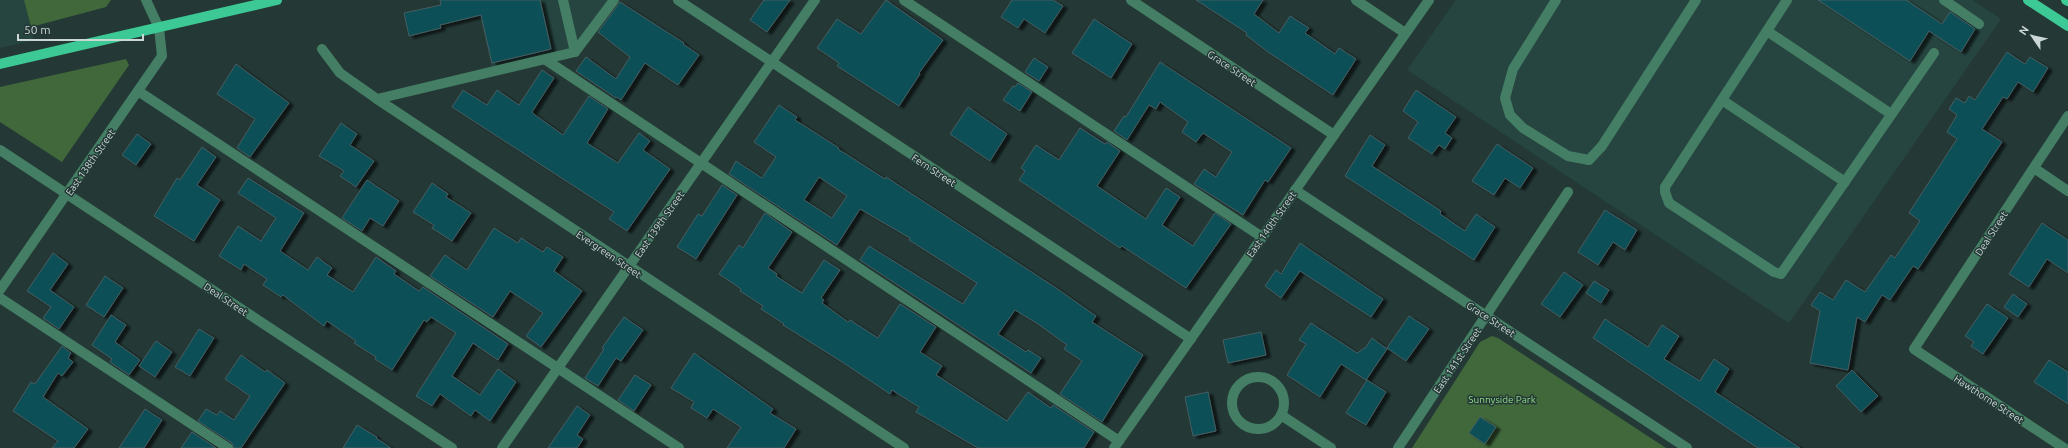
<svg xmlns="http://www.w3.org/2000/svg" width="2068" height="448" font-family="Ubuntu,sans-serif">
<style>
.built{fill:#264541}
.green{fill:#40683b}
.building{fill:#094f57;stroke:#475d61;fill-rule:evenodd;filter:url(#shadow)}
.lines{fill:none;stroke-linecap:round;stroke-linejoin:round}
.minor{stroke:#447f65;stroke-width:10}
.major{stroke:#3cc995;stroke-width:10}
.labels{text-anchor:middle;stroke-width:3;stroke-linejoin:round;paint-order:stroke}
.street-label{font-size:10px;fill:#cad7d5;stroke:#243936}
.park-label{font-size:10px;fill:#91db87;stroke:#243936}
</style>
<defs>
<filter id="shadow"><feDropShadow dx="4.5" dy="2.5" stdDeviation="1" flood-color="#0009"/></filter>
</defs>
<rect width="100%" height="100%" fill="#243936"/>
<g class="built">
<polygon points="0,0 24,0 34,40 0,48"/>
<polygon points="476,0 614,0 575,52 493,72"/>
<polygon points="1456,0 1972,0 2001,19 1789,323 1407,70"/>
</g>
<g class="green">
<polygon points="24,0 111,0 106,7 31,27"/>
<polygon points="126,59 129,65 62,162 0,122 0,87"/>
<polygon points="1492,336 1498,338 1666,448 1412,448 1480,342"/>
</g>
<g class="building">
<polygon points="440,0 540,0 551,49 492,63 481,15 440,25 441,28 409,36 404,13 441,5"/>
<polygon points="764,0 790,0 767,32 750,20"/>
<polygon points="886,0 943,40 919,73 920,74 899,106 837,66 839,63 817,48 837,19 861,34"/>
<polygon points="1012,0 1053,0 1063,6 1045,33 1024,19 1018,28 1001,17"/>
<polygon points="1196,0 1263,0 1254,14 1279,33 1290,16 1309,28 1305,33 1335,54 1339,48 1356,59 1333,95 1268,52 1246,35 1247,33"/>
<polygon points="1818,0 1906,0 1942,24 1950,12 1975,29 1961,52 1929,31 1910,61"/>
<polygon points="620,2 684,43 683,44 699,55 678,85 645,63 621,100 617,97 616,98 576,71 586,57 616,79 630,57 598,32"/>
<polygon points="1094,19 1132,44 1111,78 1072,53"/>
<polygon points="2007,52 2025,64 2030,57 2048,68 2033,92 2018,82 2007,99 2003,97 1982,129 2002,142 1918,269 1913,266 1890,300 1882,295 1865,322 1857,317 1848,370 1810,363 1820,311 1811,305 1820,292 1833,300 1846,280 1865,292 1891,255 1895,258 1920,221 1909,213 1957,139 1947,132 1957,115 1949,109 1956,98 1965,103 1969,96 1975,100"/>
<polygon points="1034,58 1048,67 1039,81 1025,72"/>
<polygon points="1160,62 1291,148 1268,182 1265,180 1243,215 1194,184 1204,169 1216,177 1232,152 1203,133 1196,142 1182,132 1188,122 1160,102 1156,109 1149,105 1127,140 1114,131 1124,116 1126,117"/>
<polygon points="236,64 289,103 250,157 237,148 255,119 217,94"/>
<polygon points="542,70 554,78 532,112 535,115 563,135 589,96 608,109 587,143 618,163 639,133 650,141 643,150 670,169 627,231 609,219 614,212 452,107 463,90 487,105 497,90 519,105"/>
<polygon points="1018,83 1032,92 1020,111 1003,100 1013,86 1015,87"/>
<polygon points="1416,90 1456,117 1445,133 1452,138 1445,149 1439,145 1432,154 1408,138 1418,122 1403,111"/>
<path d="M779,105L797,117L795,120L839,148L838,149L885,179L886,177L1056,288L1096,316L1092,322L1143,355L1102,422L1060,394L1082,361L1064,349L1067,345L1038,324L1015,310L998,334L1026,352L1028,350L1041,358L1031,373L860,260L869,246L963,304L977,283L909,240L910,238L860,209L837,245L729,174L736,161L762,178L776,157L754,142ZM819,177L847,196L832,218L804,200Z"/>
<polygon points="968,107 1007,134 990,161 950,134"/>
<polygon points="341,123 357,134 350,145 374,161 356,187 340,176 344,171 319,156"/>
<polygon points="1080,128 1105,144 1107,142 1120,151 1097,186 1146,219 1166,188 1180,197 1162,225 1193,246 1215,213 1231,224 1186,288 1122,246 1120,248 1019,180 1025,171 1021,168 1036,145 1059,160"/>
<polygon points="137,134 151,144 136,165 122,155"/>
<polygon points="1370,135 1385,145 1372,166 1441,211 1440,214 1465,231 1476,214 1495,227 1474,260 1345,176"/>
<polygon points="1497,144 1533,168 1520,188 1505,178 1494,195 1472,181"/>
<polygon points="202,147 216,157 197,185 220,200 194,241 154,216 177,178 180,180"/>
<polygon points="248,178 304,213 280,251 308,270 317,257 332,268 327,275 353,292 376,257 396,271 394,274 419,291 423,287 508,344 498,360 473,343 452,376 480,395 498,369 516,382 490,421 475,410 471,416 440,394 432,406 416,396 456,333 431,317 427,322 424,320 392,370 375,359 376,357 354,343 356,341 327,321 324,326 283,295 281,297 263,285 267,279 244,264 241,270 219,256 238,226 261,241 276,218 238,193"/>
<polygon points="367,180 399,201 383,226 370,218 362,231 342,218"/>
<polygon points="432,183 448,194 446,197 471,213 452,241 432,228 434,225 413,212"/>
<polygon points="722,185 737,195 696,259 677,247 698,214 702,216"/>
<polygon points="1605,210 1637,230 1625,250 1613,242 1598,265 1578,252"/>
<polygon points="765,213 792,232 768,268 777,274 776,276 802,293 824,260 840,270 821,298 824,300 822,303 848,322 850,320 878,338 900,304 936,327 920,352 942,366 936,375 1007,421 1028,392 1051,408 1053,405 1094,432 1084,448 978,448 916,412 919,407 892,390 890,394 839,360 783,325 784,324 761,309 763,306 740,291 741,289 719,274 739,245 743,248"/>
<polygon points="2042,223 2068,240 2068,273 2047,259 2029,287 2009,274"/>
<polygon points="494,228 518,243 521,238 543,252 547,247 563,257 554,271 582,291 541,347 526,336 543,313 510,291 493,317 430,276 445,255 467,270"/>
<polygon points="1300,243 1383,299 1371,317 1300,271 1281,298 1265,286 1276,270 1281,274"/>
<polygon points="53,253 68,264 50,290 74,307 59,329 43,318 51,307 27,291"/>
<polygon points="1564,272 1583,285 1560,317 1541,304"/>
<polygon points="105,276 123,288 104,317 86,305"/>
<polygon points="1594,281 1609,290 1601,303 1586,293"/>
<polygon points="2013,294 2027,304 2018,317 2004,307"/>
<polygon points="1987,304 2008,318 1983,354 1971,346 1974,342 1965,336"/>
<polygon points="111,315 126,325 115,342 140,360 129,375 110,362 112,359 92,345"/>
<polygon points="1409,316 1429,329 1406,361 1387,348"/>
<polygon points="624,317 643,330 621,361 616,358 598,386 585,378 604,349 602,348"/>
<polygon points="1605,319 1648,347 1662,325 1679,336 1664,359 1700,381 1714,359 1729,369 1715,392 1800,448 1758,448 1744,439 1593,338"/>
<polygon points="1311,323 1357,353 1366,347 1372,338 1387,349 1366,380 1341,364 1320,397 1287,375 1306,344 1299,340"/>
<polygon points="199,329 214,338 190,376 175,367"/>
<polygon points="1261,332 1266,355 1228,363 1223,340"/>
<polygon points="156,341 172,352 155,377 139,366"/>
<polygon points="62,346 71,353 68,358 73,362 62,376 58,373 43,397 88,429 74,448 52,448 58,441 13,411 31,382 35,384"/>
<polygon points="694,353 773,409 770,413 796,429 784,448 727,448 741,427 713,409 707,418 691,408 694,402 671,388"/>
<polygon points="241,355 265,372 267,370 285,383 241,448 234,448 232,443 198,421 206,409 217,415 220,411 234,420 250,396 225,379"/>
<polygon points="2049,360 2068,372 2068,404 2034,382"/>
<polygon points="1852,370 1878,396 1861,412 1836,386"/>
<polygon points="635,375 651,385 634,411 618,400"/>
<polygon points="1367,380 1386,392 1366,425 1346,413"/>
<polygon points="1208,392 1216,431 1193,436 1185,397"/>
<polygon points="577,406 590,415 577,435 583,439 577,448 548,448"/>
<polygon points="145,409 162,420 144,448 119,448"/>
<polygon points="1480,417 1496,427 1485,444 1469,433"/>
<polygon points="357,425 377,437 376,438 391,448 343,448"/>
<polygon points="192,432 216,448 181,448"/>
</g>
<g class="lines">
<g class="minor">
<polyline points="563,0 575,52"/>
<polyline points="678,0 1191,339"/>
<polyline points="904,0 1262,237"/>
<polyline points="1131,0 1334,135"/>
<polyline points="1356,0 1405,33"/>
<polyline points="1556,0 1513,69 1505,98 1510,115 1523,128 1568,156 1589,160 1602,146 1696,0"/>
<polyline points="1787,0 1665,187 1665,192 1669,203 1774,272 1781,274 1934,53"/>
<polyline points="1944,0 1979,24"/>
<polyline points="1767,31 1891,114"/>
<polyline points="322,49 340,73 377,99 904,448"/>
<polyline points="546,60 1119,441"/>
<polyline points="138,91 679,448"/>
<polyline points="377,99 575,52 614,0"/>
<polyline points="1722,100 1845,182"/>
<polyline points="0,150 452,448"/>
<polyline points="2034,168 2068,191"/>
<polyline points="1295,190 1687,448"/>
<polyline points="0,290 162,56 159,28 146,0"/>
<polyline points="0,298 228,448"/>
<circle cx="1258" cy="403" r="26"/>
<polyline points="1281,415 1331,448"/>
<polyline points="502,448 815,0"/>
<polyline points="1114,448 1429,0"/>
<polyline points="1398,448 1568,192"/>
<polyline points="2064,448 1914,349 2068,116"/>
</g>
<g class="major">
<polyline points="2028,0 2068,26"/>
<polyline points="2066,0 2068,1"/>
<polyline points="0,64 277,0"/>
</g>
</g>
<g class="labels">
<g class="street-label">
<text transform="translate(1232 68) rotate(34)" y="4">Grace Street</text>
<text transform="translate(90 162) rotate(-55)" y="4">East 138th Street</text>
<text transform="translate(934 170) rotate(33)" y="4">Fern Street</text>
<text transform="translate(659 224) rotate(-55)" y="4">East 139th Street</text>
<text transform="translate(1271 224) rotate(-55)" y="4">East 140th Street</text>
<text transform="translate(1991 233) rotate(-57)" y="4">Deal Street</text>
<text transform="translate(609 254) rotate(34)" y="4">Evergreen Street</text>
<text transform="translate(226 299) rotate(34)" y="4">Deal Street</text>
<text transform="translate(1491 319) rotate(33)" y="4">Grace Street</text>
<text transform="translate(1457 360) rotate(-56)" y="4">East 141st Street</text>
<text transform="translate(1989 399) rotate(33)" y="4">Hawthorne Street</text>
</g>
<g class="park-label">
<text x="1502" y="403">Sunnyside Park</text>
</g>
</g>
<g transform="translate(2032 36) rotate(304)" stroke="#243936" stroke-width="3" paint-order="stroke">
<path d="M0-3L7 15L0 10L-7 15Z" fill="#cad7d5"/>
<text y="-6" font-size="11" font-weight="bold" text-anchor="middle" fill="#cad7d5">N</text>
</g>
<path d="M18 34v6h125v-6" fill="none" stroke="#cad7d5" stroke-width="2"/>
<text x="24" y="34" font-size="12" fill="#cad7d5" stroke="#243936" stroke-width="3" paint-order="stroke">50 m</text>
</svg>
